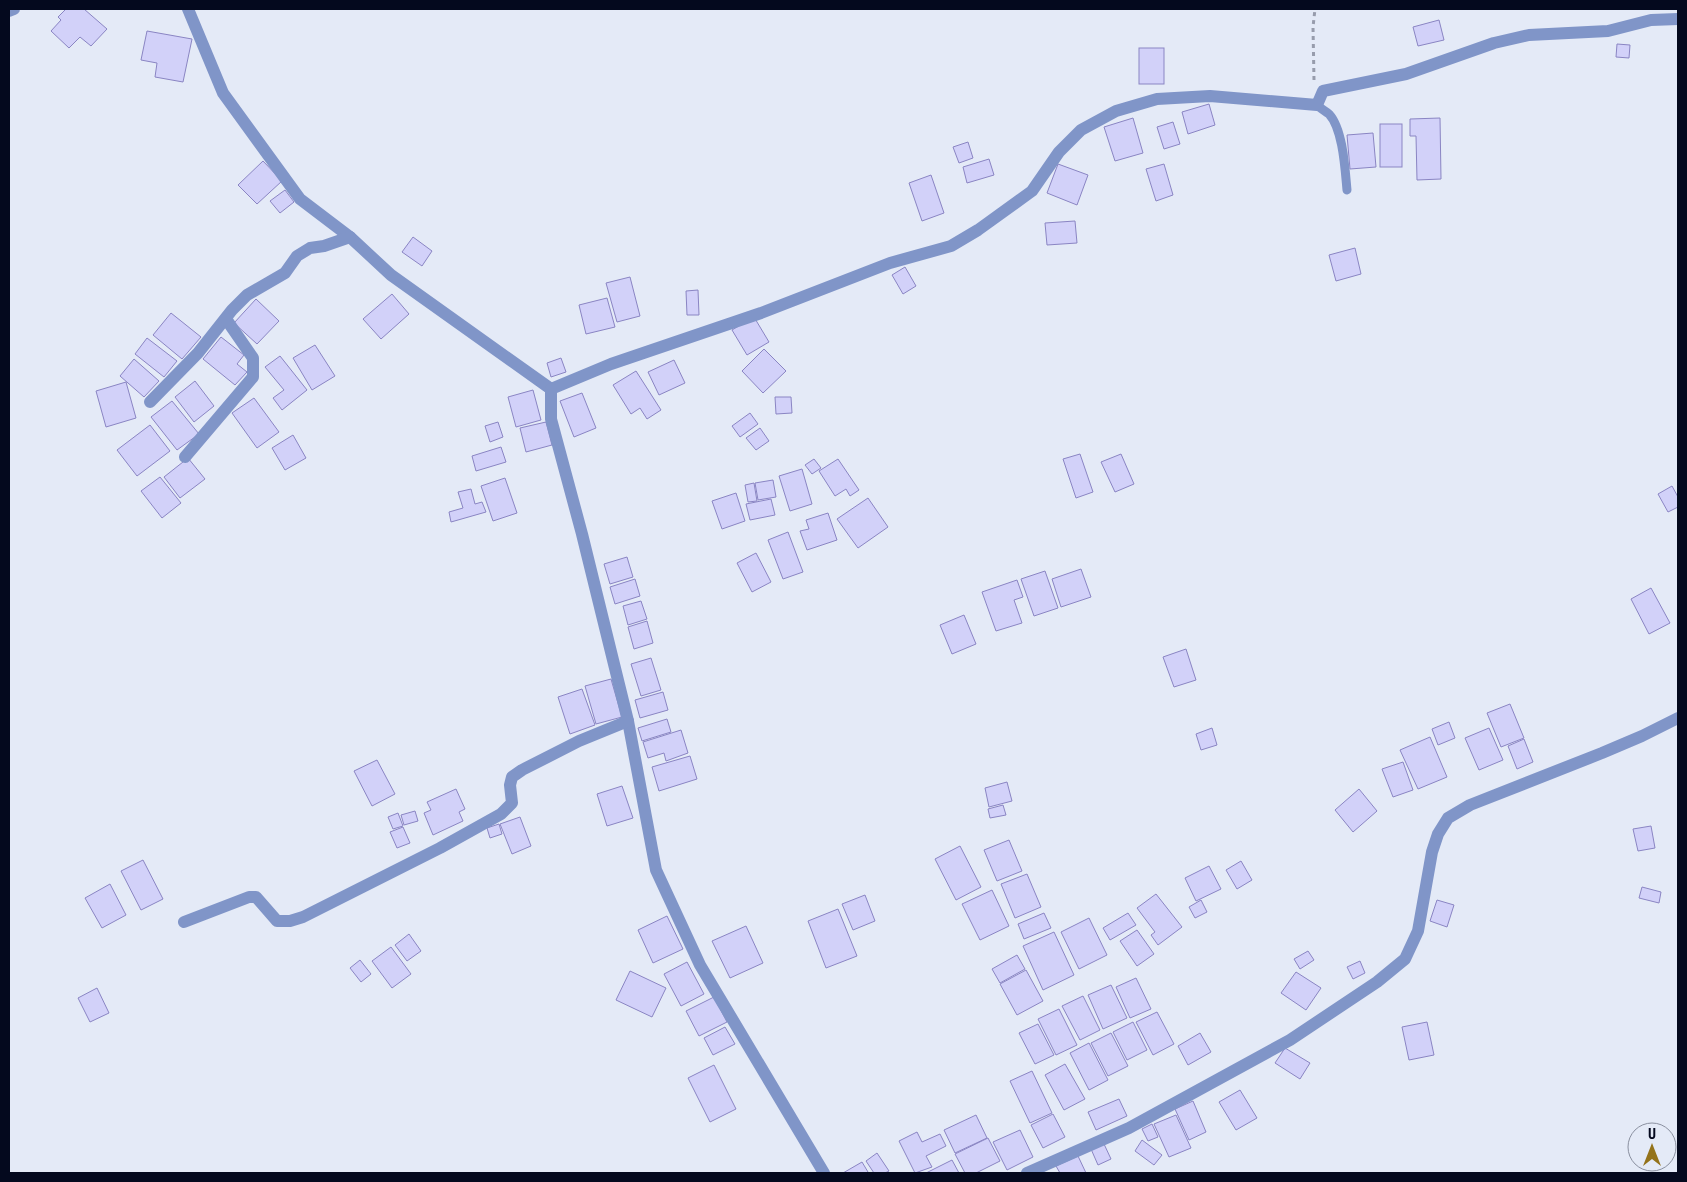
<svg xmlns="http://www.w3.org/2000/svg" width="1687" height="1182" font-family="'Roboto Condensed',sans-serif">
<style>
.building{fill:#d2d1f9;stroke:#8a85c3}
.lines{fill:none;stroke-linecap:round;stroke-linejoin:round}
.path{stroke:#979cac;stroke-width:3;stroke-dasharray:4 4;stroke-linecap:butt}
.lane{stroke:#8095c8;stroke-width:9}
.street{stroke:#8095c8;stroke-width:12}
</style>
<rect width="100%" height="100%" fill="#e4eaf7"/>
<g class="building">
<polygon points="66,9 84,9 107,29 91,46 80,37 69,48 51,31 61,20 58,17"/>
<polygon points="1439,20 1444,40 1418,46 1413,27"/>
<polygon points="147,31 192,39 183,82 155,77 157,63 141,60"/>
<polygon points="1617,44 1630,45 1629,58 1616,57"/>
<rect x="1139" y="48" width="25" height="36"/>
<polygon points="1209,104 1215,125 1188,134 1182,112"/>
<polygon points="1133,118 1143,153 1115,161 1104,127"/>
<polygon points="1440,118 1441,179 1417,180 1416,136 1410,136 1410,119"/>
<polygon points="1173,122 1180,144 1164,149 1157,127"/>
<rect x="1380" y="124" width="22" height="43"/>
<polygon points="1373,133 1376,167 1350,169 1347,135"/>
<polygon points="968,142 973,158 959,163 953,147"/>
<polygon points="989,159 994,175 967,183 963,167"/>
<polygon points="263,161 282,181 257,204 238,185"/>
<polygon points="1058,164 1088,175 1077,205 1047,193"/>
<polygon points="1164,164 1173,195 1156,201 1146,169"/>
<polygon points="931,175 944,213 922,221 909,183"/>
<polygon points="285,190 294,202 280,213 270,201"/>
<polygon points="1075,221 1077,243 1047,245 1045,223"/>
<polygon points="413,237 432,251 422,266 402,252"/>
<polygon points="1355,248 1361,274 1336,281 1329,255"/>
<polygon points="905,267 916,286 903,294 892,275"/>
<polygon points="630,277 640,316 617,322 606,283"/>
<polygon points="698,290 699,315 687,315 686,291"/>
<polygon points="392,294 409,314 381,339 363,319"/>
<polygon points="607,298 615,327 586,334 579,305"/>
<polygon points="256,299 279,321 257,344 234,323"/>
<polygon points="171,313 201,337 182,359 153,335"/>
<polygon points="754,317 769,342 747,355 732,330"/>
<polygon points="221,337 244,355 237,364 247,372 235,385 203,359"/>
<polygon points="147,338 177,361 164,377 135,354"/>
<polygon points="315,345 335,376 312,390 293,358"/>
<polygon points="764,349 786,371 763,393 742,371"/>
<polygon points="280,356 307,390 282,410 273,398 284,390 265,367"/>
<polygon points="561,358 566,372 551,377 547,363"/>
<polygon points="134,359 159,381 144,397 120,376"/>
<polygon points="674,360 685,383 659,395 648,372"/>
<polygon points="636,371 661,410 647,419 640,408 631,414 613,385"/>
<polygon points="195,381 214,406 194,422 175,397"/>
<polygon points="126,382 136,418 106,427 96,391"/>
<polygon points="533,390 541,420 516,427 508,397"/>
<polygon points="582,393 596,428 574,437 560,401"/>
<polygon points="775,397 791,397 792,413 776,414"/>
<polygon points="254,398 279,432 257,448 232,413"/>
<polygon points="172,401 199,434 177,450 151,417"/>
<polygon points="750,413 758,424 740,437 732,426"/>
<polygon points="498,422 503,437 490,442 485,426"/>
<polygon points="546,422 552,445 526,452 520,428"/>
<polygon points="150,425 170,451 137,476 117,450"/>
<polygon points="760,428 769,441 756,450 746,438"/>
<polygon points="293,435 306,458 285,470 272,448"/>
<polygon points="501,447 506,462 476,471 472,456"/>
<polygon points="1080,454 1093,492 1076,498 1063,459"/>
<polygon points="1121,454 1134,484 1115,492 1101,462"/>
<polygon points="188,458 205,479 180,498 164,477"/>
<polygon points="814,459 821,468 812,474 805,465"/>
<polygon points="838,459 859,490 850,496 846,489 835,496 819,471"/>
<polygon points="802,469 812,504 790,511 779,476"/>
<polygon points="160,477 181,503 162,518 141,491"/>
<polygon points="505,478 517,513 493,521 481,486"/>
<polygon points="773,480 776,497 758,500 755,483"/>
<polygon points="754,483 757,501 748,502 745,485"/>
<polygon points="1672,486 1678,497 1678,507 1668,512 1658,494"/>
<polygon points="471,489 475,504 482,502 486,512 451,522 449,512 463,508 458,492"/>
<polygon points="736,493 745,521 722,529 712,501"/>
<polygon points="868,498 888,527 858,548 837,519"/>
<polygon points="771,499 775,515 750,520 746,504"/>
<polygon points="828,513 837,540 807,550 800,531 809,529 806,520"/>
<polygon points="788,532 803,572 783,579 768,540"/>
<polygon points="756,553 771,582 752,592 737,563"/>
<polygon points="627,557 633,577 610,584 604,564"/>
<polygon points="1081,569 1091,597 1061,607 1052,579"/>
<polygon points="1045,571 1058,608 1034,616 1021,579"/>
<polygon points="635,579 640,596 615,604 610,587"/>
<polygon points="1017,580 1023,597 1014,600 1022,623 996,631 982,592"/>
<polygon points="1651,588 1670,623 1649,634 1631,599"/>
<polygon points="641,601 647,619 628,625 623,606"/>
<polygon points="964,615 976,644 952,654 940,625"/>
<polygon points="647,621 653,643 634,649 628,627"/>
<polygon points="1186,649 1196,680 1174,687 1163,657"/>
<polygon points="651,658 661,690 641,696 631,664"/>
<polygon points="611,679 622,717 596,724 585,686"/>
<polygon points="582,689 595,725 570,734 558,697"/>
<polygon points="663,692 668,710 640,718 635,700"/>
<polygon points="1510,704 1524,738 1501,747 1487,713"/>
<polygon points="667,719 671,732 642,741 638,728"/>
<polygon points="1449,722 1455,738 1438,745 1432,729"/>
<polygon points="1212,728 1217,745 1201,750 1196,734"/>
<polygon points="1489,728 1503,760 1479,770 1465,738"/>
<polygon points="681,730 688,753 666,761 664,753 648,758 643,742"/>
<polygon points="1430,737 1447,777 1418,789 1400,750"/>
<polygon points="1524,739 1533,762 1517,769 1508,746"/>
<polygon points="690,756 697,779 659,791 652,767"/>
<polygon points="377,760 395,794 372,806 354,771"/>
<polygon points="1403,762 1413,790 1393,797 1382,769"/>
<polygon points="1007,782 1012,801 989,807 985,788"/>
<polygon points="622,786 633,818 607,826 597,794"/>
<polygon points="456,789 465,809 459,812 463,821 433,835 424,813 431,810 427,802"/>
<polygon points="1359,789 1377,811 1353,832 1335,810"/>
<polygon points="1003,805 1006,815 990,818 988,809"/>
<polygon points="415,811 418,821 404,825 401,815"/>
<polygon points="398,813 403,826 393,829 388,817"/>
<polygon points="520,817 531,846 512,854 500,824"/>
<polygon points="499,824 502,834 490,838 487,828"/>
<polygon points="1651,826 1655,848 1638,851 1633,829"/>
<polygon points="403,827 410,843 397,848 390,832"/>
<polygon points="1009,840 1022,871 997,881 984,850"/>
<polygon points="960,846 981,887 956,900 935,859"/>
<polygon points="143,860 163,899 141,910 121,871"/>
<polygon points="1241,861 1252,880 1237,889 1226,870"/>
<polygon points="1209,866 1221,889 1196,901 1185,878"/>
<polygon points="1027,874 1041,907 1015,918 1001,884"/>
<polygon points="110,884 126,915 102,928 85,898"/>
<polygon points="1642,887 1661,892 1659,903 1639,898"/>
<polygon points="992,890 1009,926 980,940 962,904"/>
<polygon points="1156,894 1182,927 1158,945 1151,935 1155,932 1137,908"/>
<polygon points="865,895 875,921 853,930 842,904"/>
<polygon points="1201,900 1207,912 1195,918 1189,907"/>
<polygon points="1437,900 1454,905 1447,927 1430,921"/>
<polygon points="838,909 857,956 826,968 808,921"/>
<polygon points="1044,913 1051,928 1024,939 1018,924"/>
<polygon points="1128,913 1136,925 1110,940 1103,928"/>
<polygon points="667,916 683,949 653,963 638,930"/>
<polygon points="1089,918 1107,955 1079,969 1061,932"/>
<polygon points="746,926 763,963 730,978 712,941"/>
<polygon points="1137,930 1154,954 1137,966 1120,941"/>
<polygon points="1054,932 1074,975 1043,990 1023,946"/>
<polygon points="409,934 421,951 407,961 395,945"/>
<polygon points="391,947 411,974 392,988 372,961"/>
<polygon points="1308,951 1314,960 1300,969 1294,959"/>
<polygon points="1017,955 1025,969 1000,983 992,969"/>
<polygon points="360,960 371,974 361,982 350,968"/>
<polygon points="1360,961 1365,973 1353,979 1347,967"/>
<polygon points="687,962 704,994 681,1006 664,974"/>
<polygon points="1026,970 1043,1001 1017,1015 1000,984"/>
<polygon points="630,971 666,988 652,1017 616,1000"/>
<polygon points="1296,972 1321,988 1306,1010 1281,993"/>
<polygon points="1136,978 1151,1009 1130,1018 1116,987"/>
<polygon points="1111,985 1127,1018 1103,1029 1088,995"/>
<polygon points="97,988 109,1013 90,1022 78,998"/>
<polygon points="1083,996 1100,1030 1080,1040 1062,1006"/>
<polygon points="714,997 727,1022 699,1036 686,1011"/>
<polygon points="1059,1009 1077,1045 1056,1055 1038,1019"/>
<polygon points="1157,1012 1174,1044 1153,1055 1136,1022"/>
<polygon points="1133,1022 1147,1050 1127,1060 1113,1032"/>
<polygon points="1427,1022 1434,1055 1409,1060 1402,1027"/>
<polygon points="1038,1024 1054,1055 1035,1064 1019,1033"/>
<polygon points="725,1027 735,1044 713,1055 704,1038"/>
<polygon points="1111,1033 1128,1066 1108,1076 1091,1043"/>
<polygon points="1200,1033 1211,1052 1188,1065 1178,1046"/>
<polygon points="1089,1043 1108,1080 1089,1090 1070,1053"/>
<polygon points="1285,1048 1310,1063 1300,1079 1275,1063"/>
<polygon points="1065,1064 1085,1099 1064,1110 1045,1075"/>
<polygon points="714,1065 736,1109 710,1122 688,1078"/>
<polygon points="1032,1071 1052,1113 1030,1123 1010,1081"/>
<polygon points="1240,1090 1257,1118 1236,1130 1219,1102"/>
<polygon points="1119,1099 1127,1116 1096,1130 1088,1112"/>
<polygon points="1193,1101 1206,1132 1189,1140 1175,1109"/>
<polygon points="1053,1114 1065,1137 1043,1148 1031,1125"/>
<polygon points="976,1115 987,1138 955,1153 944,1130"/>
<polygon points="1176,1115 1191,1148 1169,1157 1154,1124"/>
<polygon points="1152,1124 1158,1137 1148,1141 1142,1129"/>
<polygon points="1020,1130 1033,1157 1007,1170 993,1142"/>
<polygon points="917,1132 922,1142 940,1134 946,1146 926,1156 932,1167 915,1173 899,1141"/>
<polygon points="988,1138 1000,1161 976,1173 965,1173 955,1154"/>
<polygon points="1142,1140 1162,1155 1154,1165 1135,1151"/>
<polygon points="1104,1144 1111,1159 1098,1165 1091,1149"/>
<polygon points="877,1153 889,1171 885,1173 874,1173 866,1161"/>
<polygon points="1078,1156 1086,1173 1060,1173 1056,1166"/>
<polygon points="952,1160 959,1173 926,1173"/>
<polygon points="862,1162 868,1172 865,1173 843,1173"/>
</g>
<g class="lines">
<polyline class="path" points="1314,80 1313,27 1315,9"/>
<path class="lane" d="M1317,105C1320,108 1325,111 1329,114C1343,129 1345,169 1347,190"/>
<g class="street">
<polyline points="188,9 223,93 300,199 350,237 391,275 551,389"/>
<polyline points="9,11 14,9"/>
<polyline points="551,389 611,364 761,313 890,263 951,246 978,230 1032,191 1059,152 1081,130 1116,111 1157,99 1210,96 1317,105 1323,91 1406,74 1494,43 1529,35 1608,31 1651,20 1678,19"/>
<polyline points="551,389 551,419 582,534 628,721 656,870 700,965 824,1173"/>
<polyline points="150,402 198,353 232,310 247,295 285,273 297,256 310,248 324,246 350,237"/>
<polyline points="185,457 253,377 253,358 226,319"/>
<polyline points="184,922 249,897 256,897 277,921 290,921 303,917 440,848 501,814 512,803 510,785 512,777 522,770 579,741 628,721"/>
<polyline points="1027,1173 1129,1128 1290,1040 1377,982 1405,959 1418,931 1432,852 1438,834 1448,818 1470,805 1602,753 1642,736 1678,718"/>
</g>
</g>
<rect width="1687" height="1182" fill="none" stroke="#04091e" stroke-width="20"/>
<g transform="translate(1652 1147)"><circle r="24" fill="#e4eaf7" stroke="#8a90a0"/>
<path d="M0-4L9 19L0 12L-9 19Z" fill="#94731b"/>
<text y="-8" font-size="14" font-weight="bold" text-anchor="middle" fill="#04091e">U</text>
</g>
</svg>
